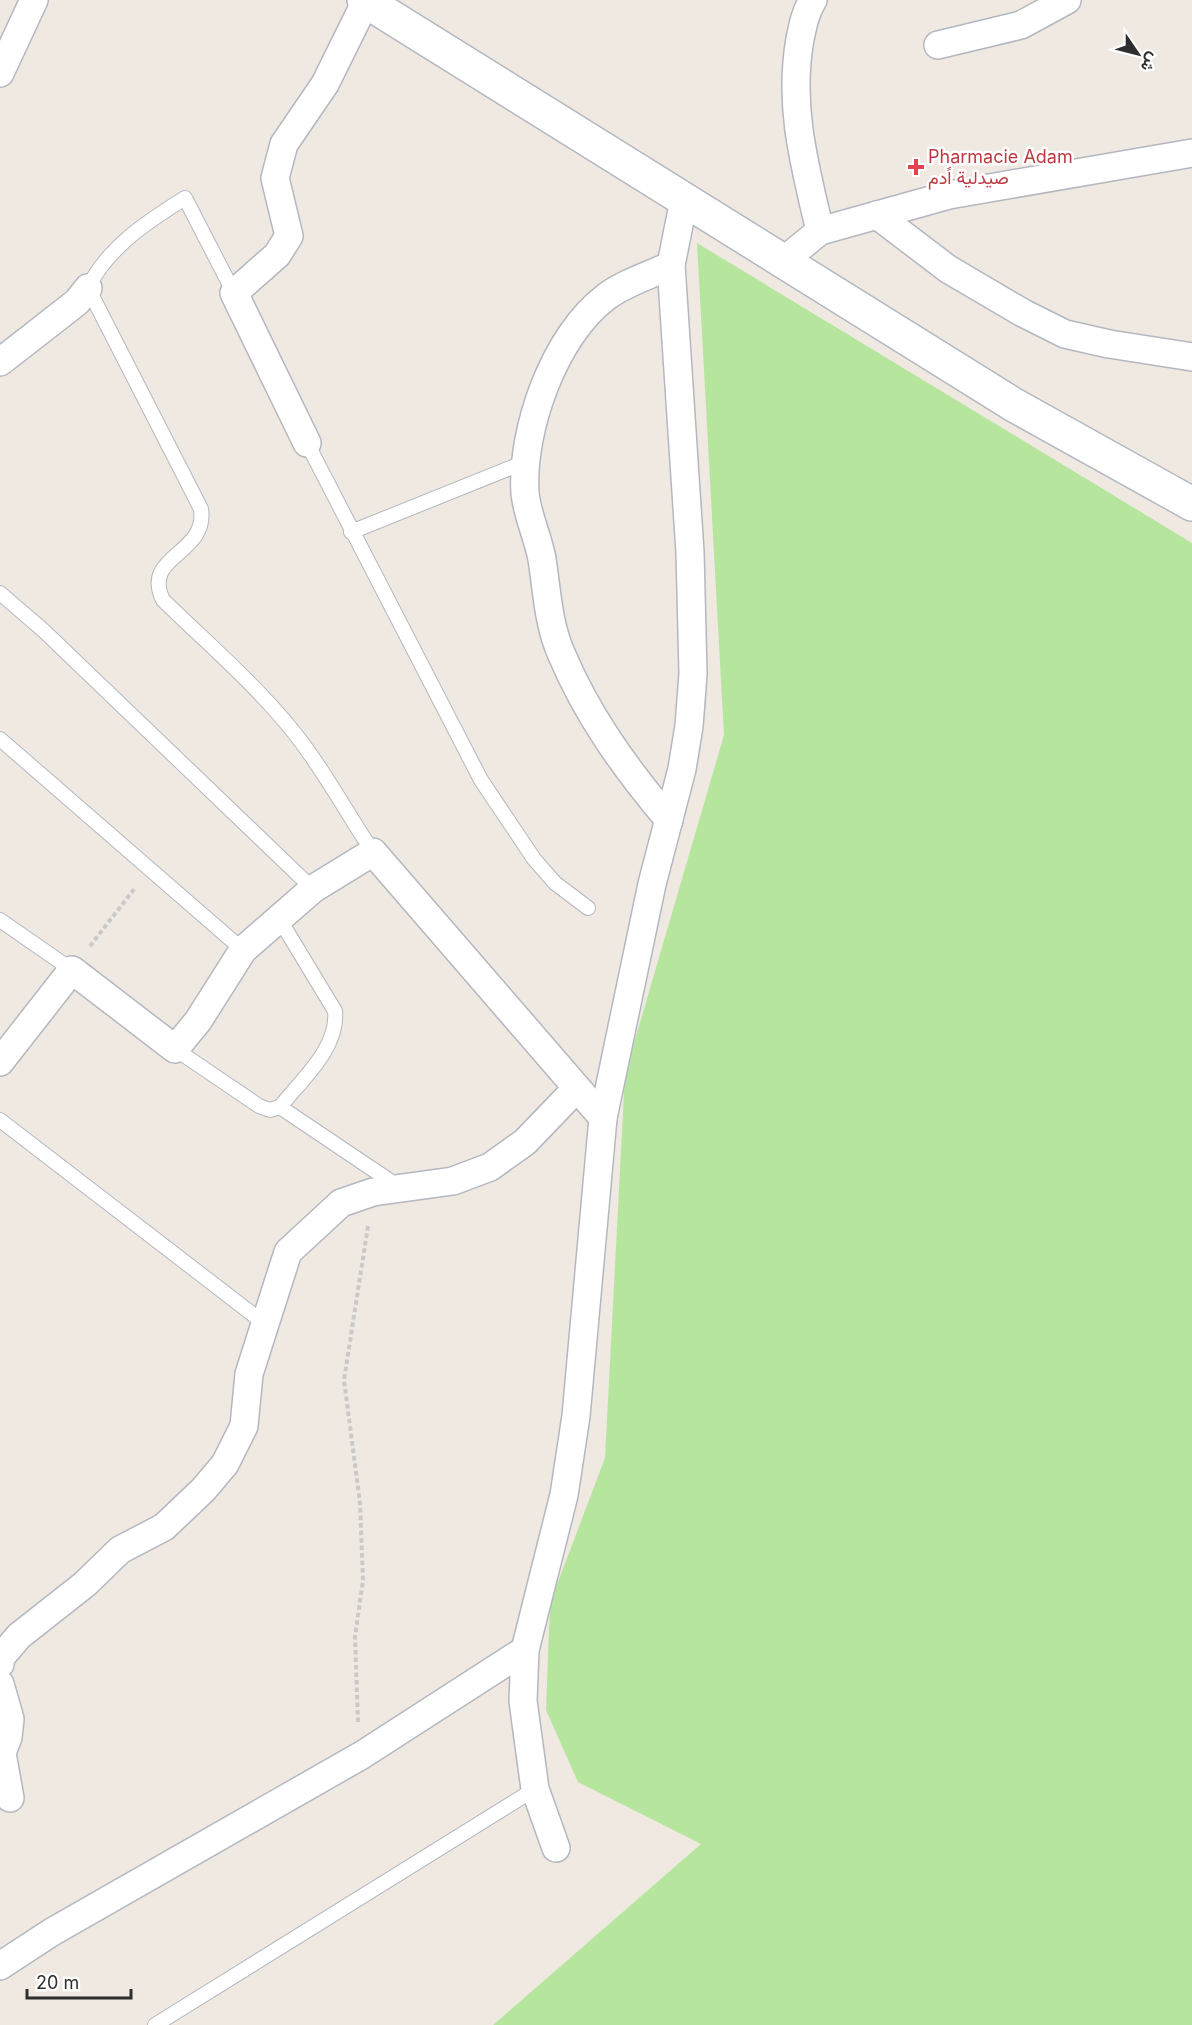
<svg xmlns="http://www.w3.org/2000/svg" width="1192" height="2025" font-family="Inter,Vazirmatn,sans-serif">
<style>
.green{fill:#b6e59e}
.lines{fill:none;stroke-linecap:round;stroke-linejoin:round}
.service-casing{stroke:#b4b7c1;stroke-width:16}
.minor-casing{stroke:#b4b7c1;stroke-width:30}
.tertiary-casing{stroke:#b4b7c1;stroke-width:36}
.path{stroke:#c9c9c9;stroke-width:4;stroke-dasharray:4.5 3;stroke-linecap:butt}
.service{stroke:#fff;stroke-width:14}
.minor{stroke:#fff;stroke-width:27}
.tertiary{stroke:#fff;stroke-width:33}
.health-dot{fill:#e0444e;stroke:#fff;stroke-width:2}
.labels{text-anchor:middle;stroke-width:5;stroke-linejoin:round;paint-order:stroke}
.health-label{font-size:18px;fill:#be3a42;stroke:#fff;text-anchor:start}
</style>
<rect width="100%" height="100%" fill="#efe9e1"/>
<polygon class="green" points="697,243 1192,543 1192,2025 493,2025 701,1844 578,1782 546,1710 550,1603 605,1458 625,1074 724,735"/>
<g class="lines">
<defs>
<g id="service">
<path d="M234,293L185,198C148,221 107,248 88,288L201,509C208,555 141,555 163,600C206,642 254,683 292,730C323,768 346,812 373,852"/>
<polyline points="307,443 481,780 534,859 555,883 588,908"/>
<polyline points="351,532 525,462"/>
<polyline points="0,593 44,631 313,889"/>
<polyline points="0,739 243,950"/>
<polyline points="0,920 72,970"/>
<path d="M175,1049L259,1106L270,1110L280,1107C301,1080 339,1048 335,1011L280,920"/>
<polyline points="280,1107 399,1187"/>
<polyline points="0,1120 264,1323"/>
<polyline points="155,2025 535,1789"/>
</g>
<g id="minor">
<path d="M813,0C805,13 803,25 800,39C788,107 805,166 820,231"/>
<polyline points="938,45 1021,25 1067,0"/>
<polyline points="0,73 34,0"/>
<polyline points="877,215 948,269 1023,313 1065,334 1109,344 1192,357"/>
<polyline points="782,262 820,231 949,195 1192,153"/>
<polyline points="0,362 77,302 88,288"/>
<polyline points="307,443 234,293 277,255 289,236 275,178 284,144 325,84 366,1"/>
<path d="M669,820C625,768 587,715 561,653C548,623 547,591 542,559C538,537 527,515 525,493C521,430 554,336 606,297C624,283 651,275 671,265"/>
<polyline points="0,1062 72,970 175,1049 198,1021 243,950 313,889 373,852 603,1118"/>
<polyline points="0,1664 1,1657 19,1636 85,1584 120,1550 164,1527 203,1490 225,1464 244,1426 249,1374 288,1252 341,1203 373,1192 453,1181 490,1167 525,1142 576,1089"/>
<polyline points="0,1684 10,1719 8,1737 2,1753 10,1798"/>
<polyline points="556,1848 535,1789 523,1701 525,1650 564,1495 576,1416 603,1118 652,884 682,769 689,726 693,674 690,552 671,265 684,200"/>
<polyline points="0,1966 52,1932 362,1755 525,1650"/>
</g>
<polyline id="tertiary" points="364,0 1014,405 1192,504"/>
</defs>
<use href="#service" class="service-casing"/>
<use href="#minor" class="minor-casing"/>
<use href="#tertiary" class="tertiary-casing"/>
<g class="path">
<polyline points="90,946 135,888"/>
<polyline points="358,1722 355,1637 363,1580 360,1503 344,1380 368,1226"/>
</g>
<use href="#service" class="service"/>
<use href="#minor" class="minor"/>
<use href="#tertiary" class="tertiary"/>
</g>
<path class="health-dot" d="M913 158h6v6h6v6h-6v6h-6v-6h-6v-6h6z"/>
<g class="labels">
<g class="health-label">
<text x="928" y="163">Pharmacie Adam<tspan x="928" dy="21">صيدلية اًدم</tspan></text>
</g>
</g>
<g transform="translate(1138 54) rotate(125)" stroke="#ffffff" stroke-width="4.5" paint-order="stroke">
<path d="M0-4.5L10 22L0 15L-10 22Z" fill="#2e2e2e"/>
<text y="-9" font-size="16" font-weight="bold" text-anchor="middle" fill="#2e2e2e">ش</text>
</g>
<path d="M27 1989v9h104v-9" fill="none" stroke="#2e2e2e" stroke-width="3"/>
<text x="36" y="1989" font-size="18" fill="#2e2e2e" stroke="#ffffff" stroke-width="4.5" paint-order="stroke">20 m</text>
</svg>
